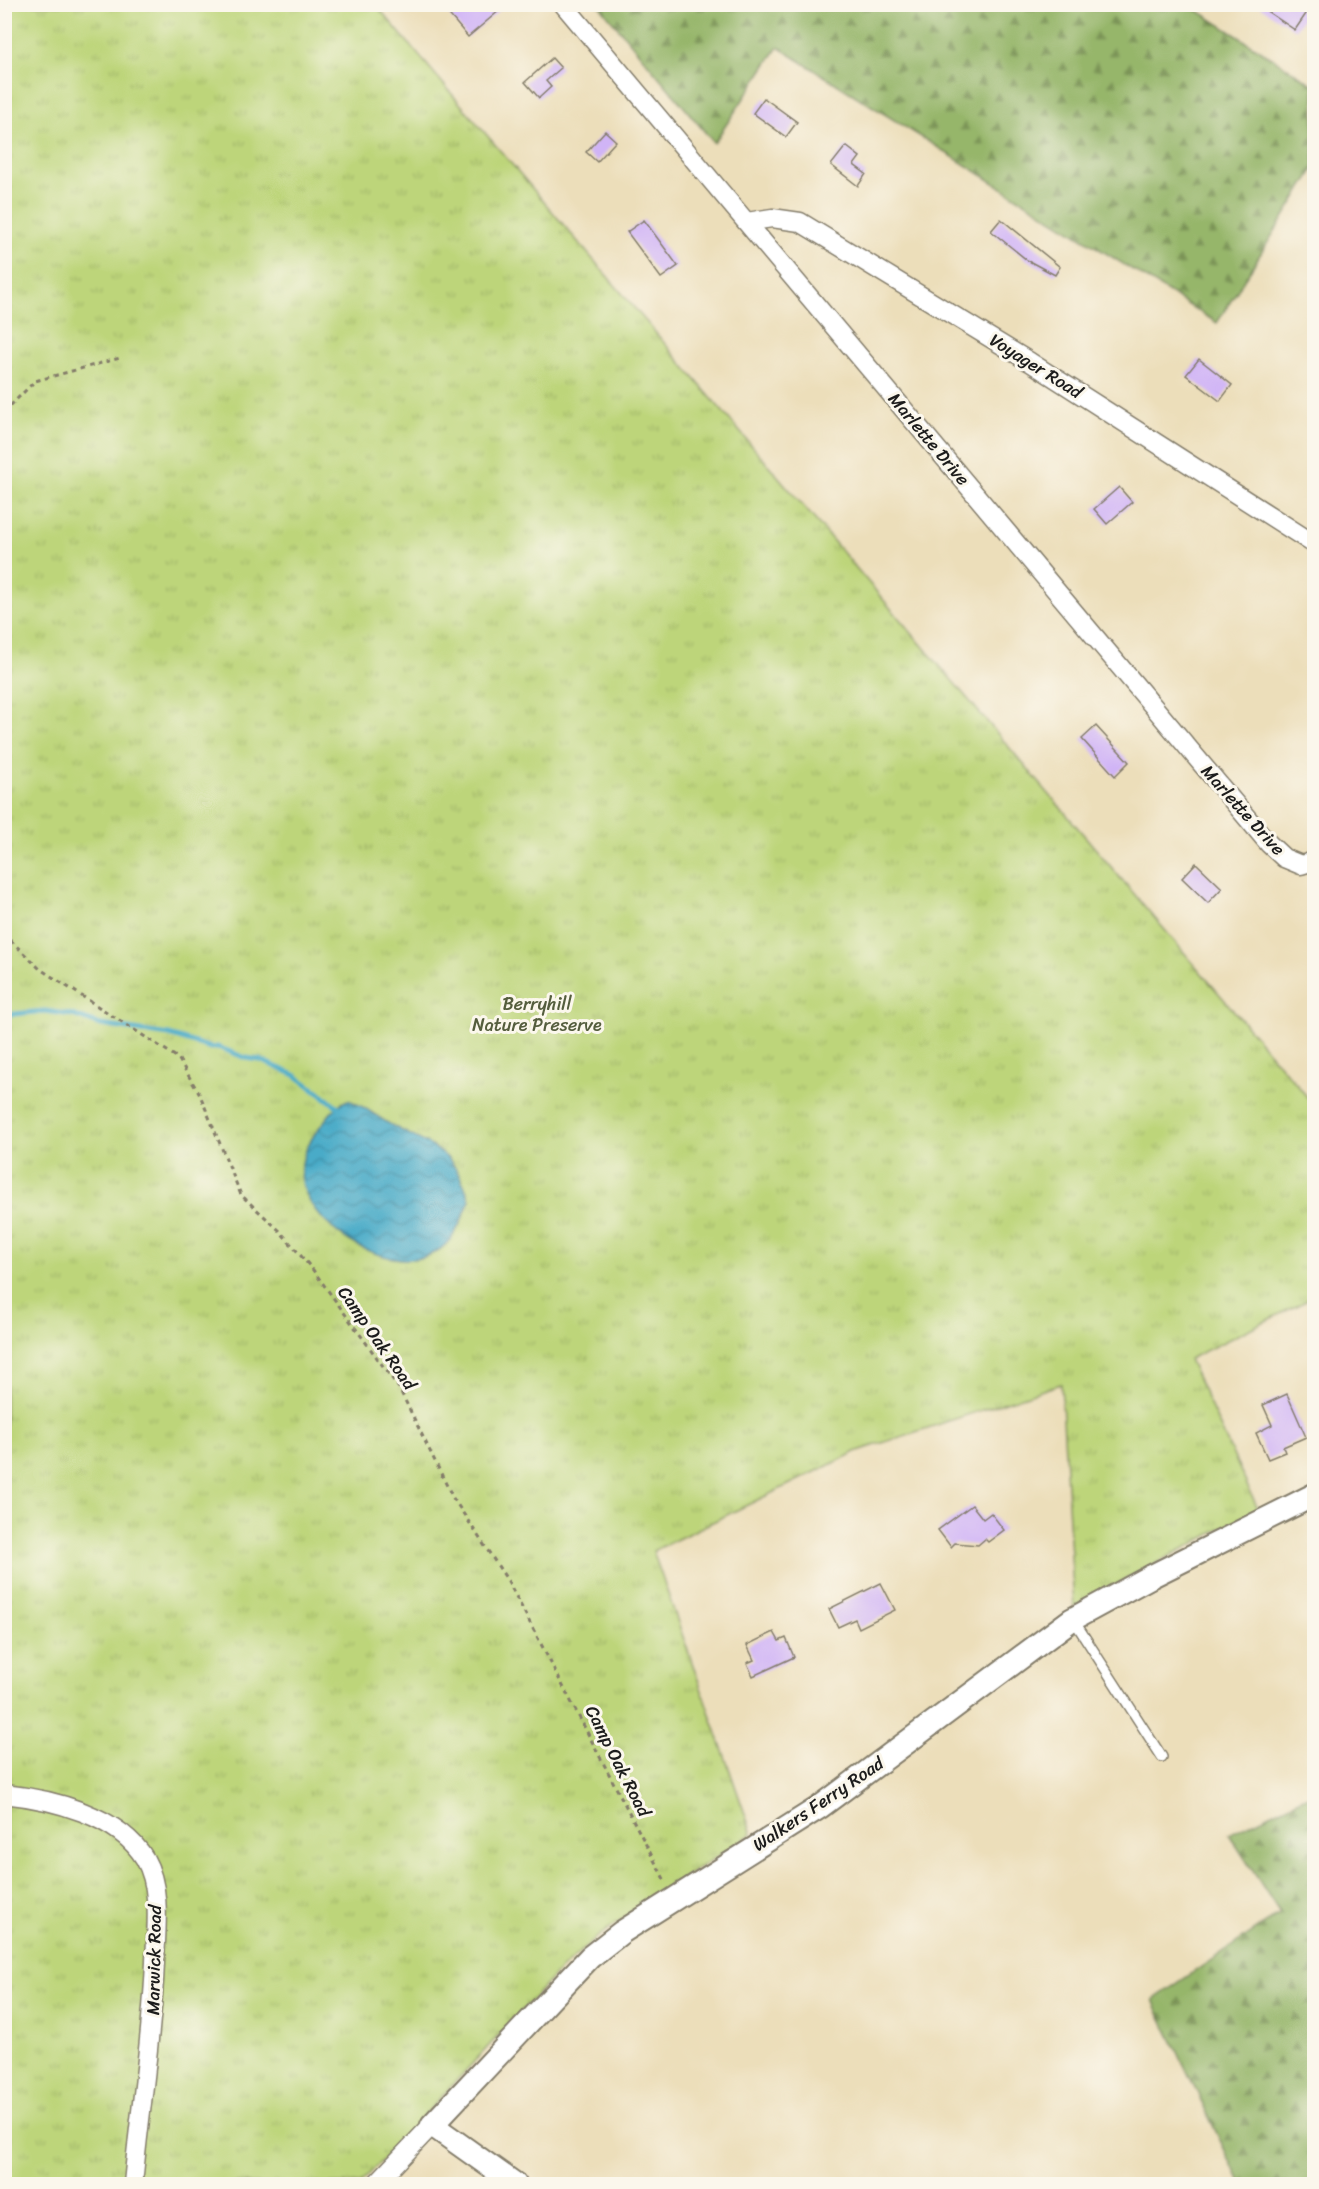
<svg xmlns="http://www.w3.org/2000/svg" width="1319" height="2189" font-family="Sriracha,sans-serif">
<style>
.forest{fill:url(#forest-firs);stroke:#596943;stroke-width:1.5}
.park{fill:url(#park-tufts);stroke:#6c784b;stroke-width:1.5}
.water{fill:url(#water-waves);stroke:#326472;stroke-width:1.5}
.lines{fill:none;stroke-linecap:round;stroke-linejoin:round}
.stream{stroke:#49abc8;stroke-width:5}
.building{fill:#d0b4f6}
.service-casing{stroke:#847d6b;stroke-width:12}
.minor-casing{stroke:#847d6b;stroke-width:21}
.tertiary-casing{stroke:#847d6b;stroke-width:26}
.path{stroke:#847d6b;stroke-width:3;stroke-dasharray:4.5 4.5;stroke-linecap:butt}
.service{stroke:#fff;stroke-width:9}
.minor{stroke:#fff;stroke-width:18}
.tertiary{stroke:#fff;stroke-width:22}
.labels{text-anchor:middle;stroke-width:6;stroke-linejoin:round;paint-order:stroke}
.street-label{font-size:18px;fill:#1c1c1c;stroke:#fbf7ec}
.park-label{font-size:18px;fill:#545d3d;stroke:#fbf7ec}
</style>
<defs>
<pattern id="forest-firs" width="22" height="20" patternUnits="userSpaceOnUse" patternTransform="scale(1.5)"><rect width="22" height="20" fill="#96b66a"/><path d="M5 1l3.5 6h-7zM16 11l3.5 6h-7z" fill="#7a9356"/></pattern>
<pattern id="park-tufts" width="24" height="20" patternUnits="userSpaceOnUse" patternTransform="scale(1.5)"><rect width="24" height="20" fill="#bdd57a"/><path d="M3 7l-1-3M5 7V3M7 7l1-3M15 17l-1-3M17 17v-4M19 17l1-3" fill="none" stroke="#a2b669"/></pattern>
<pattern id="water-waves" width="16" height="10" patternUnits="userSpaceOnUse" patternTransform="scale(1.5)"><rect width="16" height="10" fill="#49abc8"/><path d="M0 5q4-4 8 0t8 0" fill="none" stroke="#3c8aa2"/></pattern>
</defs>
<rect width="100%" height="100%" fill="#fbf7ec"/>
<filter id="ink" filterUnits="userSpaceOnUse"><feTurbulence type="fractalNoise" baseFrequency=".0167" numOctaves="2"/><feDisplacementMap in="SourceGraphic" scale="12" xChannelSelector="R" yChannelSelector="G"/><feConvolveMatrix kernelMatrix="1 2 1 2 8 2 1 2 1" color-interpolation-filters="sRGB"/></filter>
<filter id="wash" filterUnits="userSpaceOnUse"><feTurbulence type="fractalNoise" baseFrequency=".008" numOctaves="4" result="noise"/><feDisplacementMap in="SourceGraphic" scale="24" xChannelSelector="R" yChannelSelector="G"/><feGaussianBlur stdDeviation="1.35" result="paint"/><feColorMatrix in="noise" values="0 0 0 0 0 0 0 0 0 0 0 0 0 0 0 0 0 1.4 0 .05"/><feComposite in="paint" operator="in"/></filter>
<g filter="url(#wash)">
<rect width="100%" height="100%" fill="#ecdeba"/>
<g class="forest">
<polygon points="599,5 1189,5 1314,85 1314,169 1217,323 778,47 714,143"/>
<polygon points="1314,1793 1314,2184 1241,2184 1153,2000 1280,1913 1229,1834"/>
</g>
<polygon class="park" points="5,5 376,5 1309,1099 1314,1093 1314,1297 1189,1359 1258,1509 1074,1607 1061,1384 858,1451 653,1551 752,1834 647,1901 592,1941 555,1975 360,2184 5,2184"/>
<path class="water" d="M348,1100C365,1106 377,1117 393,1126C437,1150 452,1148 470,1200C463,1217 456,1239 439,1250C395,1279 317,1234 303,1186C297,1164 306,1145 319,1128C328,1117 335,1105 348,1100Z"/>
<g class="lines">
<polyline class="stream" points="4,1015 45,1011 72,1015 101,1025 169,1035 211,1048 218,1047 246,1058 260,1060 295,1075 341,1109"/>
</g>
<g id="blocks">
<g class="building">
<polygon points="440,4 507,4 468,37"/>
<polygon points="1256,4 1298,4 1308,11 1295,30"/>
<polygon points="552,58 561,68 546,81 551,87 539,98 525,82"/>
<polygon points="764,98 797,122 786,137 753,113"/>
<polygon points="605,131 616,141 597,162 586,152"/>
<polygon points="846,146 860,157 854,165 866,174 858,186 831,165"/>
<polygon points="1001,219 1060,267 1055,275 1027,260 991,231"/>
<polygon points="644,220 678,266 661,278 627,232"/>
<polygon points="1199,359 1232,385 1220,401 1186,375"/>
<polygon points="1119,487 1132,502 1107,524 1094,509"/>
<polygon points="1096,726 1129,762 1115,776 1082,739"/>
<polygon points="1196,863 1222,888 1208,903 1182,878"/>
<polygon points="1287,1394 1306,1437 1283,1447 1285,1452 1268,1459 1256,1433 1272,1425 1263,1405"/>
<polygon points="972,1505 983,1519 991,1513 1004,1530 988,1542 985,1539 978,1545 955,1543 951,1547 938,1530"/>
<polygon points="881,1583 895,1610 859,1628 855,1619 838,1627 829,1609"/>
<polygon points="774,1632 779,1641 786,1638 794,1657 753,1676 747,1663 754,1660 747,1645"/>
</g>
</g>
</g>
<g filter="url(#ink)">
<use href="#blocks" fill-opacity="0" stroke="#847d6b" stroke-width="1.5"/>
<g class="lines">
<defs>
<polyline id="service" points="1073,1619 1162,1757"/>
<g id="minor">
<polyline points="563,4 1269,844 1284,858 1301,865 1314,861"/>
<polyline points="747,222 772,218 800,222 1030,362 1314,544"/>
<path d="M4,1794C51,1799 119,1815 145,1859C162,1889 156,1930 155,1962C152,2037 140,2110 133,2184"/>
<polyline points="376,2184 432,2125"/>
</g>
<polyline id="tertiary" points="515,2184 432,2125 590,1957 622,1932 820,1807 1071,1620 1152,1576 1314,1495"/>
</defs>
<use href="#service" class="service-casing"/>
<use href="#minor" class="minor-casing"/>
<use href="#tertiary" class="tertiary-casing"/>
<g class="path">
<polyline points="4,412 35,381 120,358"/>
<polyline points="4,934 40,969 178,1058 200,1095 241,1195 279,1230 313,1270 399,1388 453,1498 508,1581 665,1881"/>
</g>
<use href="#service" class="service"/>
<use href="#minor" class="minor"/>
<use href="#tertiary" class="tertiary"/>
</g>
</g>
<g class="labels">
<g class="street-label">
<text transform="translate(1036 366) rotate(32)" y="6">Voyager Road</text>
<text transform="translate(929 439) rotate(50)" y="6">Marlette Drive</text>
<text transform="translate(1243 810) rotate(48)" y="6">Marlette Drive</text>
<text transform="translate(377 1338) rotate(55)" y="6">Camp Oak Road</text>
<text transform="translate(618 1761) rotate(63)" y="6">Camp Oak Road</text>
<text transform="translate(818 1804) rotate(-34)" y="6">Walkers Ferry Road</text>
<text transform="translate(154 1960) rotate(-89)" y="6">Marwick Road</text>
</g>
<g class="park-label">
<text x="537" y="1010">Berryhill<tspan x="537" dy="21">Nature Preserve</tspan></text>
</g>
</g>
<rect width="1319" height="2189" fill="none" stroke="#fbf7ec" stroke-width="24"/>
</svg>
